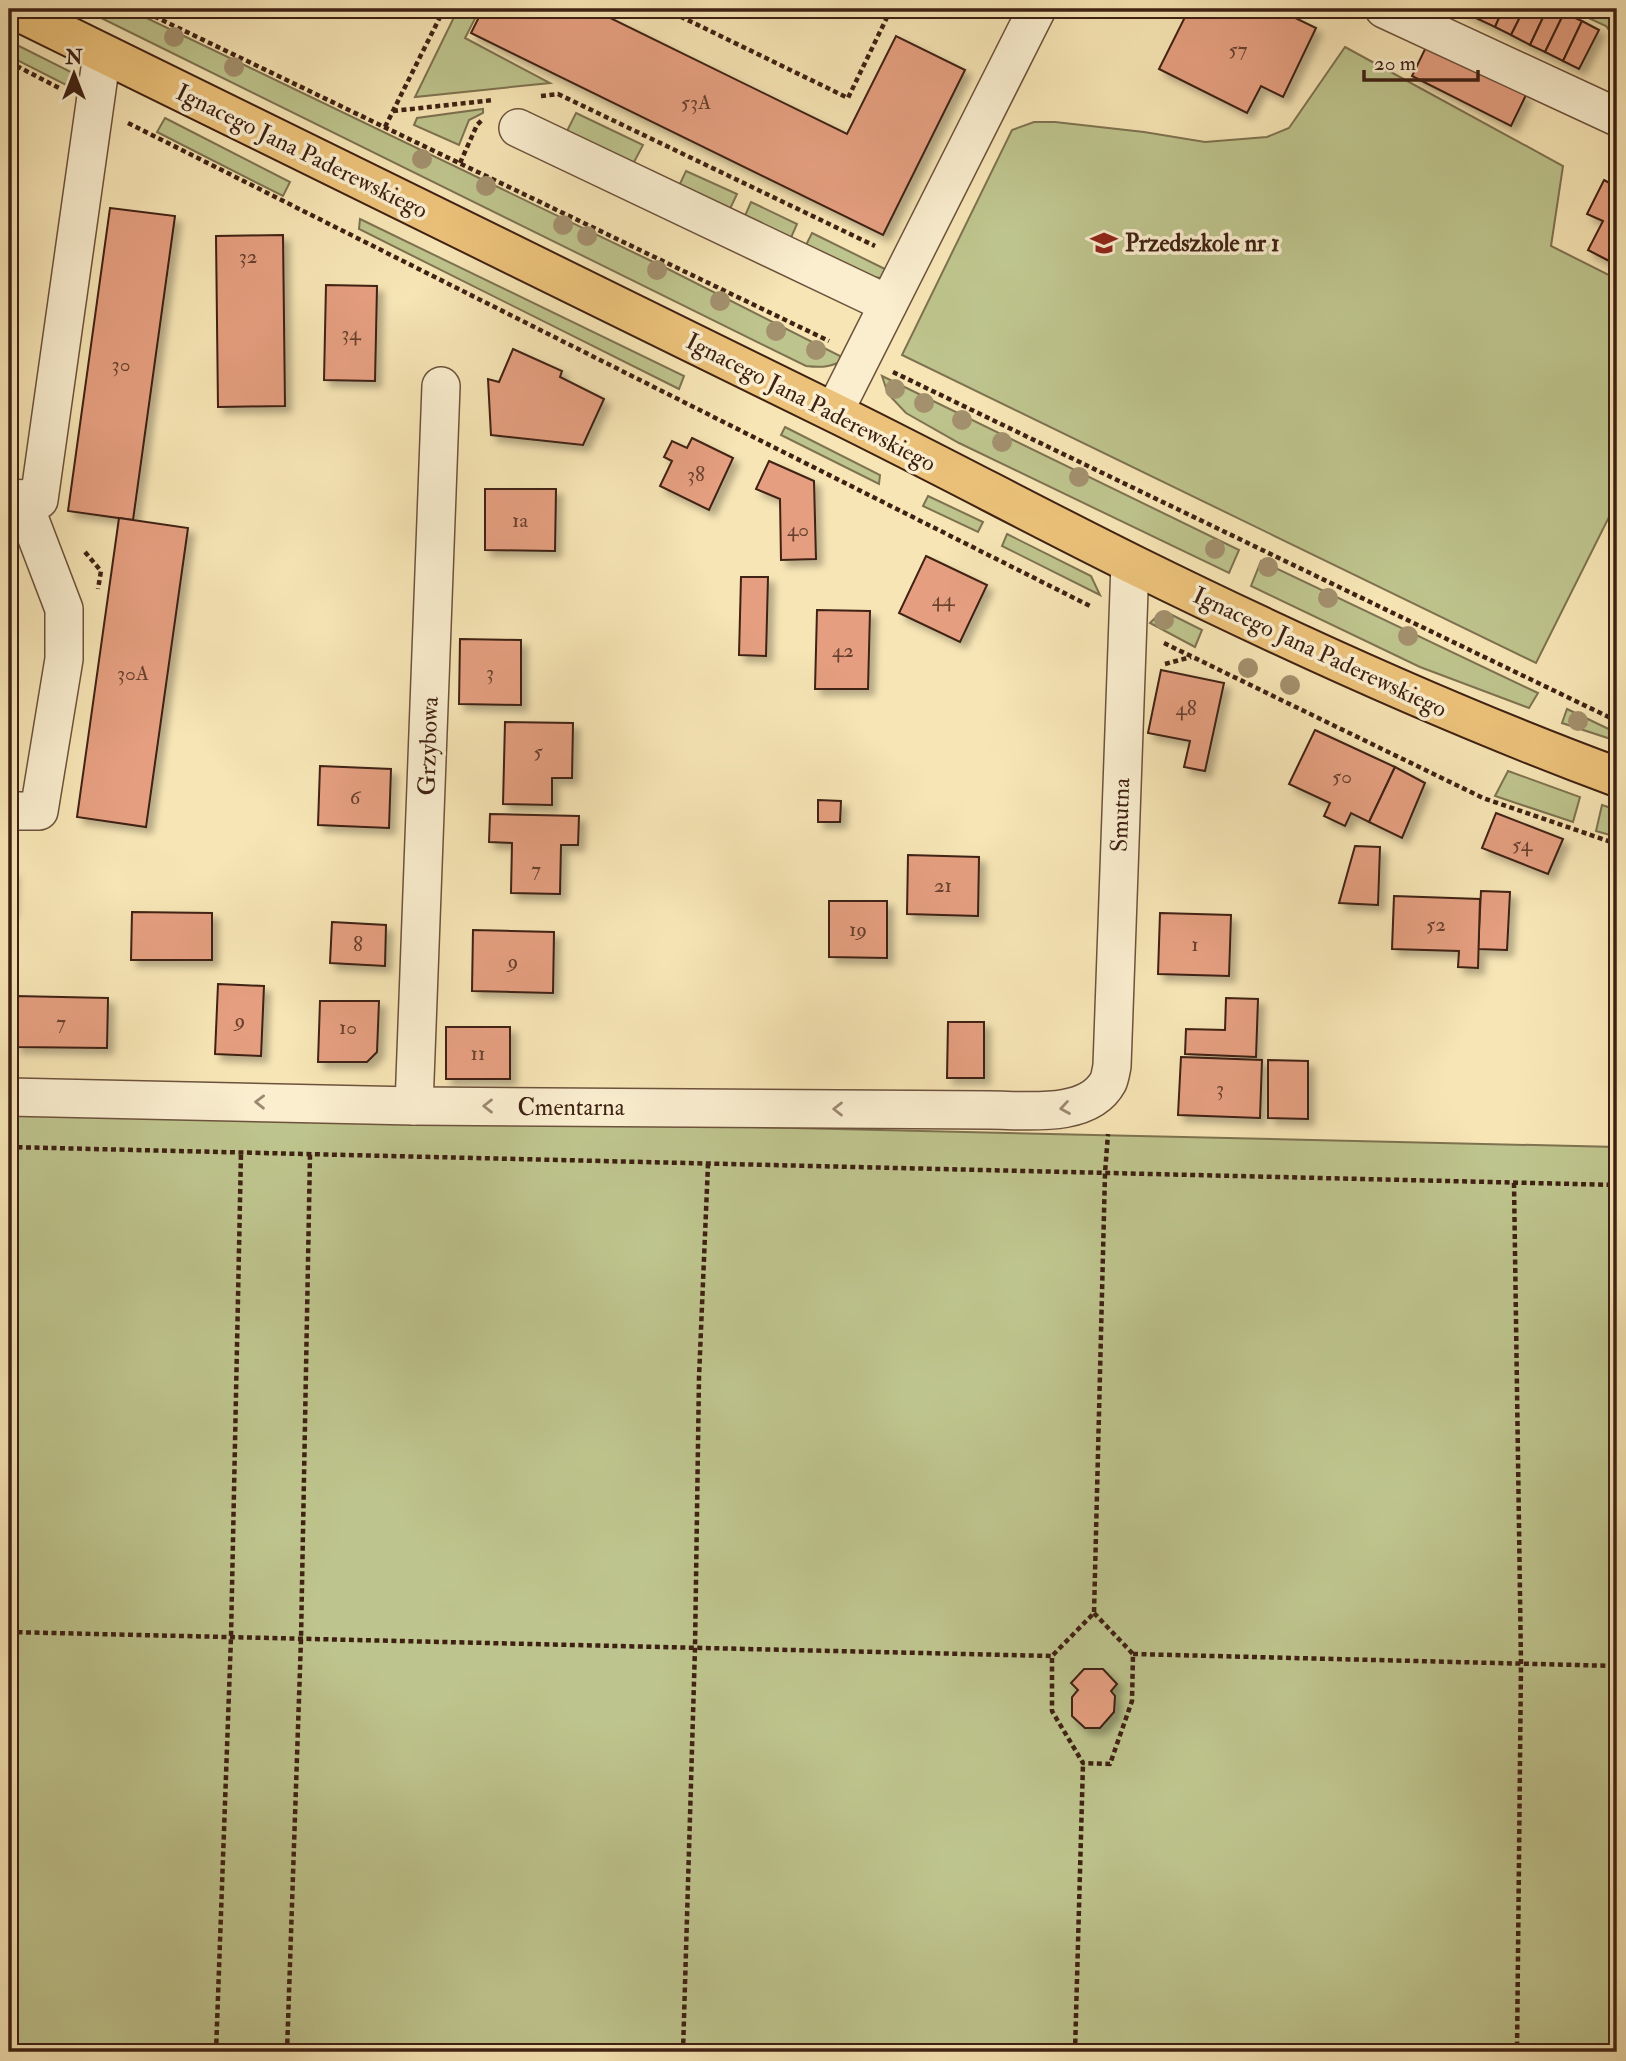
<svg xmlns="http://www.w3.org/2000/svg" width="1626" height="2061" font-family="'IM FELL Double Pica',serif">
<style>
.green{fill:#bec48d;stroke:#7e7250;stroke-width:2}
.building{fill:#e59f80;stroke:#3f2113;stroke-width:2;filter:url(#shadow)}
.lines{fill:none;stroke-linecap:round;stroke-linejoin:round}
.minor-casing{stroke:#6d523c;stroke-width:40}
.major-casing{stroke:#3f2113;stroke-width:42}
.path{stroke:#3f2113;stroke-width:4.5;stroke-dasharray:5 3.5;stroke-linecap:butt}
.minor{stroke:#faeecf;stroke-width:37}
.major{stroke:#ecc27a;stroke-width:38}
.tree{fill:#a3906d}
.oneway{stroke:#9c8871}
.labels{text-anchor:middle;stroke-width:7;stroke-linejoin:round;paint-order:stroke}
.number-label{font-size:21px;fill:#68402e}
.street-label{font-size:24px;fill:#3f2113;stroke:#faeecf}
.poi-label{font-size:24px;font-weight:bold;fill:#3f2113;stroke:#faeecf;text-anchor:start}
</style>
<defs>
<filter id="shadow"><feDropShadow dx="6" dy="6" stdDeviation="3.5" flood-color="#0004"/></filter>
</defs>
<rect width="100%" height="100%" fill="#f7e5b5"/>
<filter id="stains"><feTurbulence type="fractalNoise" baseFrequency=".00286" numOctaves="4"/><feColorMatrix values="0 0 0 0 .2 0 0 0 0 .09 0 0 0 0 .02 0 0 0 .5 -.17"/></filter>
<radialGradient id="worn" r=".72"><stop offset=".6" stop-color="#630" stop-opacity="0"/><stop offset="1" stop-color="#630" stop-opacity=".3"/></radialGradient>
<g class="green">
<path d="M83,9H128L670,270L846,359C831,367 823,368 806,366Z"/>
<polygon points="458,9 480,9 465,38 550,83 415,97"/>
<polygon points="1569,9 1617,9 1617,41 1606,26"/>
<polygon points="9,41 73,73 72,88 9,56"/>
<polygon points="1345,47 1563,166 1551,246 1617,279 1617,501 1536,663 902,355 1012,130 1034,122 1055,122 1144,132 1205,142 1267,137 1289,128"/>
<polygon points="483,109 483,113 469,120 459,145 414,125 417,118"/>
<polygon points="576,113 643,145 633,164 567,131"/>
<polygon points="165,118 290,182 283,196 157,132"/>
<polygon points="686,171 737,194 729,211 678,188"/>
<polygon points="751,202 797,224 790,240 744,218"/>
<polygon points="360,219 684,376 679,389 359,229"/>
<polygon points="812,233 885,269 881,278 864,276 805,247"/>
<polygon points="882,376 1239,550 1229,573 959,443 906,413 888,394"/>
<polygon points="785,427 880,475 879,484 781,435"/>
<polygon points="928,496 983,522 978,532 923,506"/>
<polygon points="1007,534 1091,576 1100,595 1002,546"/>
<polygon points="1261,561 1538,693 1529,708 1420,667 1251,586"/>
<polygon points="1168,613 1202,630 1195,647 1150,623 1155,618"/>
<polygon points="1567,709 1617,733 1617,741 1562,723"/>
<polygon points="1508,771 1580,797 1573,822 1495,796"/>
<polygon points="1602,805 1617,810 1617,837 1596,831"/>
<polygon points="9,1110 1617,1147 1617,2052 9,2052"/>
</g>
<g class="building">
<polygon points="483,9 592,9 847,134 896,36 965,70 883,235 471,33"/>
<polygon points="1189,9 1277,9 1316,28 1283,97 1261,86 1247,113 1159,69"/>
<polygon points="1461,9 1483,9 1478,19 1460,10"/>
<polygon points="1483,9 1503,9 1495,27 1478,19"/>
<polygon points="1503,9 1524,9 1511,35 1495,27"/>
<polygon points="1524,9 1547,9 1530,45 1511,35"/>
<polygon points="1547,9 1556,9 1564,13 1545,52 1530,45"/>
<polygon points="1564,13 1582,21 1563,61 1545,52"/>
<polygon points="1582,21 1599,30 1579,69 1563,61"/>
<polygon points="1427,45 1526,95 1511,126 1412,76"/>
<polygon points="1604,180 1617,187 1617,265 1588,250 1603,221 1587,214"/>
<polygon points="110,208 175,216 133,520 68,511"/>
<polygon points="283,235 285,406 218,407 216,236"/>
<polygon points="326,285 377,286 375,381 324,380"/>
<polygon points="513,349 562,371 560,377 604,399 583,445 491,435 488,379 499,382"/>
<polygon points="692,438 733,458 709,510 660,486 672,461 664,457 672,441 687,448"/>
<polygon points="769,461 814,481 816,559 781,560 780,499 756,489"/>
<polygon points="485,489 556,489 555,551 485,550"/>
<polygon points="119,518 188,528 146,827 77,817"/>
<polygon points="926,556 987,585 960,642 899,613"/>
<polygon points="741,577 768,577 766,656 739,655"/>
<polygon points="817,610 870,611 868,689 815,689"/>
<polygon points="460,639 521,640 521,705 459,704"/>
<polygon points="1161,670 1224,683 1205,771 1184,767 1190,741 1148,733"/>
<polygon points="505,722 573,723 572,778 552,778 552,805 503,804"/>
<polygon points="1315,730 1395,767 1369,822 1351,813 1345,826 1324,816 1330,803 1289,784"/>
<polygon points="320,766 391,769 389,828 318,825"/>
<polygon points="1395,767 1425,783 1402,838 1369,822"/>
<polygon points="818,800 841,801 840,822 818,822"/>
<polygon points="1496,813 1563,839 1548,874 1482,848"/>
<polygon points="490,814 579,816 578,845 561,845 560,894 511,893 512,843 489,842"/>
<polygon points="1355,846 1380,847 1378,905 1339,903"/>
<polygon points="908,855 979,857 978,916 907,914"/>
<polygon points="9,872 12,872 11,910 9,910"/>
<polygon points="1481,891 1510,892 1507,950 1478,949"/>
<polygon points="1394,896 1480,899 1478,968 1458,967 1459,951 1392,949"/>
<polygon points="829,901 887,901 887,958 829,957"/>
<polygon points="132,912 212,913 212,960 131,960"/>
<polygon points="1160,913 1231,915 1229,976 1158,974"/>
<polygon points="332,922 386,925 385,966 330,963"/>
<polygon points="473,930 554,932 553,993 472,991"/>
<polygon points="218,984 264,986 261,1056 215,1054"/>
<polygon points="15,996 108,998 107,1048 15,1047"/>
<polygon points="1226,998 1258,999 1256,1057 1185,1054 1186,1029 1225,1030"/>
<polygon points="320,1001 379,1001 377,1052 367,1062 318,1062"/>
<polygon points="948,1022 984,1022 984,1078 947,1078"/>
<rect x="446" y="1027" width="64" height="52"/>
<polygon points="1181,1057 1262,1060 1260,1118 1178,1115"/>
<polygon points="1268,1060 1308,1061 1308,1119 1268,1118"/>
<polygon points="1084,1669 1103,1669 1117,1684 1111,1691 1115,1696 1114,1712 1100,1728 1085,1728 1072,1716 1072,1697 1078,1690 1071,1683"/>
</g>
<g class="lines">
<defs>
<g id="minor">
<polyline points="1384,9 1617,117"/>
<polyline points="518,128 888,304"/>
<polyline points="834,412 1037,9"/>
<polyline points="9,498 39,500 102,54"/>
<polyline points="9,811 39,811 64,659 64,609 22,499"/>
<path d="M9,1097L414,1106L990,1110C1025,1110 1088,1119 1108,1082C1110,1078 1111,1071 1112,1066L1130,563"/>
<polyline points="414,1106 441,386"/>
</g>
<path id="major" d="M13,9C285,145 559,276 831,411C933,461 1033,515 1134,565C1292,643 1452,716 1617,777"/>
</defs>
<use href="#minor" class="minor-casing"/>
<use href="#major" class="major-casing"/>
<g class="path">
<polyline points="139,9 829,341"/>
<polyline points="665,9 848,98 891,9"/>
<polyline points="157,18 162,9"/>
<polyline points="9,62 61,89"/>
<polyline points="541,96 558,94 875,246"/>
<polyline points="393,111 494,100"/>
<polyline points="128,123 1090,606"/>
<polyline points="385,127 444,9"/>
<polyline points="460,163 477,125 482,120"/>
<polyline points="893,372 1617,721"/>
<polyline points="85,552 101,571 98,589"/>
<polyline points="1164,643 1483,798 1617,844"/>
<polyline points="1165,664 1191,657"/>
<polyline points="9,1147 1617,1185"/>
<polyline points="1514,1183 1521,1664 1517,2052"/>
<polyline points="1094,1613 1133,1654 1132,1701 1110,1764 1083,1763 1052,1711 1052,1656 1094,1613 1105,1173 1108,1134"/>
<polyline points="9,1632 1052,1656"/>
<polyline points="1133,1654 1617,1666"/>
<polyline points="216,2052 231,1637 241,1152"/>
<polyline points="287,2052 301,1639 310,1154"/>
<polyline points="683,2052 695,1648 699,1377 708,1164"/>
<polyline points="1075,2052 1083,1763"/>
</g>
<use href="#minor" class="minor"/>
<use href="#major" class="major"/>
</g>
<g class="tree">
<circle cx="174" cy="37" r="10"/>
<circle cx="234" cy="67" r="10"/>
<circle cx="422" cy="159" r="10"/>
<circle cx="486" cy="186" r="10"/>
<circle cx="563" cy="225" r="10"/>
<circle cx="587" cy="236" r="10"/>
<circle cx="657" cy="270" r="10"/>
<circle cx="720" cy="301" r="10"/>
<circle cx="776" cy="331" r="10"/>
<circle cx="816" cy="350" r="10"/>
<circle cx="895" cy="389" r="10"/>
<circle cx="924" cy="403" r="10"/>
<circle cx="962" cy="420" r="10"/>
<circle cx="1002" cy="442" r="10"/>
<circle cx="1079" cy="477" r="10"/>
<circle cx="1215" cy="549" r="10"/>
<circle cx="1268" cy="567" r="10"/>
<circle cx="1328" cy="598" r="10"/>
<circle cx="1164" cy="620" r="10"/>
<circle cx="1408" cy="636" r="10"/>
<circle cx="1248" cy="668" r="10"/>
<circle cx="1290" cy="685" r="10"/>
<circle cx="1578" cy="721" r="10"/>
</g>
<defs><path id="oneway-chevron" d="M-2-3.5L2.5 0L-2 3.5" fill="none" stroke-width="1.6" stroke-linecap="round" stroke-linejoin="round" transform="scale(1.75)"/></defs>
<g class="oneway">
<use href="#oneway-chevron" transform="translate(260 1102) rotate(-179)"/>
<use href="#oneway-chevron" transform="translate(488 1106) rotate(-180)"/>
<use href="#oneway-chevron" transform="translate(1065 1108) rotate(171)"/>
<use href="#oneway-chevron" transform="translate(838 1109) rotate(-180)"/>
</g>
<defs>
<symbol id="school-bare" viewBox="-9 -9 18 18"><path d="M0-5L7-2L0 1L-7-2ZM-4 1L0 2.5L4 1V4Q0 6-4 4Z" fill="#8f2418" stroke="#faeecf" stroke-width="2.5" paint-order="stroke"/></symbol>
</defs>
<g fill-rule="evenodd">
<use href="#school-bare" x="1085" y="224" width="38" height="38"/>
</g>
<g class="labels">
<g class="number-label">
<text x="1238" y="56">57</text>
<text x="696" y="109">53A</text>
<text x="248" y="263">32</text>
<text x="351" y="340">34</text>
<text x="121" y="371">30</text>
<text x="696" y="481">38</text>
<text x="520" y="527">1a</text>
<text x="798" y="536">40</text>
<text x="943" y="606">44</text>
<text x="843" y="657">42</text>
<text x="490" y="679">3</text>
<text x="133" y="680">30A</text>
<text x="1186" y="715">48</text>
<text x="538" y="758">5</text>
<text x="1342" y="783">50</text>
<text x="355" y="804">6</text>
<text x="1522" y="851">54</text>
<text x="536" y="876">7</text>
<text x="943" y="892">21</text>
<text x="1436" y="931">52</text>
<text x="858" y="936">19</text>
<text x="358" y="951">8</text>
<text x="1195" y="951">1</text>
<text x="513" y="968">9</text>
<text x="240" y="1027">9</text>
<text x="61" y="1029">7</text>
<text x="348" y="1034">10</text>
<text x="478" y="1060">11</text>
<text x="1220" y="1095">3</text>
</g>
<g class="street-label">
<text transform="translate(302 151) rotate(26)" y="8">Ignacego Jana Paderewskiego</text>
<text transform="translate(811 402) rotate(27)" y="8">Ignacego Jana Paderewskiego</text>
<text transform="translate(1320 652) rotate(25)" y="8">Ignacego Jana Paderewskiego</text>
<text transform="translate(428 746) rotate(-88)" y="8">Grzybowa</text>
<text transform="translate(1120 815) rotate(-88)" y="8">Smutna</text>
<text x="571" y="1115">Cmentarna</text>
</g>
<g class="poi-label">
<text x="1125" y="251">Przedszkole nr 1</text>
</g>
</g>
<rect width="1626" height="2061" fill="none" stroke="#f7e5b5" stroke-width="35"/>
<rect x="10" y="10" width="1605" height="2040" fill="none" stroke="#3f2113" stroke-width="3.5"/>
<rect x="18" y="18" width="1591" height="2026" fill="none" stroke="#3f2113" stroke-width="2"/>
<g transform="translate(74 74)" stroke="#faeecf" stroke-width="5" paint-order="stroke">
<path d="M0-5L12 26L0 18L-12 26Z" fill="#3f2113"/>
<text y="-10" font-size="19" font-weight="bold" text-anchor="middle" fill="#3f2113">N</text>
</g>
<path d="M1364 70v10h114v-10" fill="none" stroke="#3f2113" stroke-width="3.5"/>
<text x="1374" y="70" font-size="21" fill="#3f2113" stroke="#faeecf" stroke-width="5" paint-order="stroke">20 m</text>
<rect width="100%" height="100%" filter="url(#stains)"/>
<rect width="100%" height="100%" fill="url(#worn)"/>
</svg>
